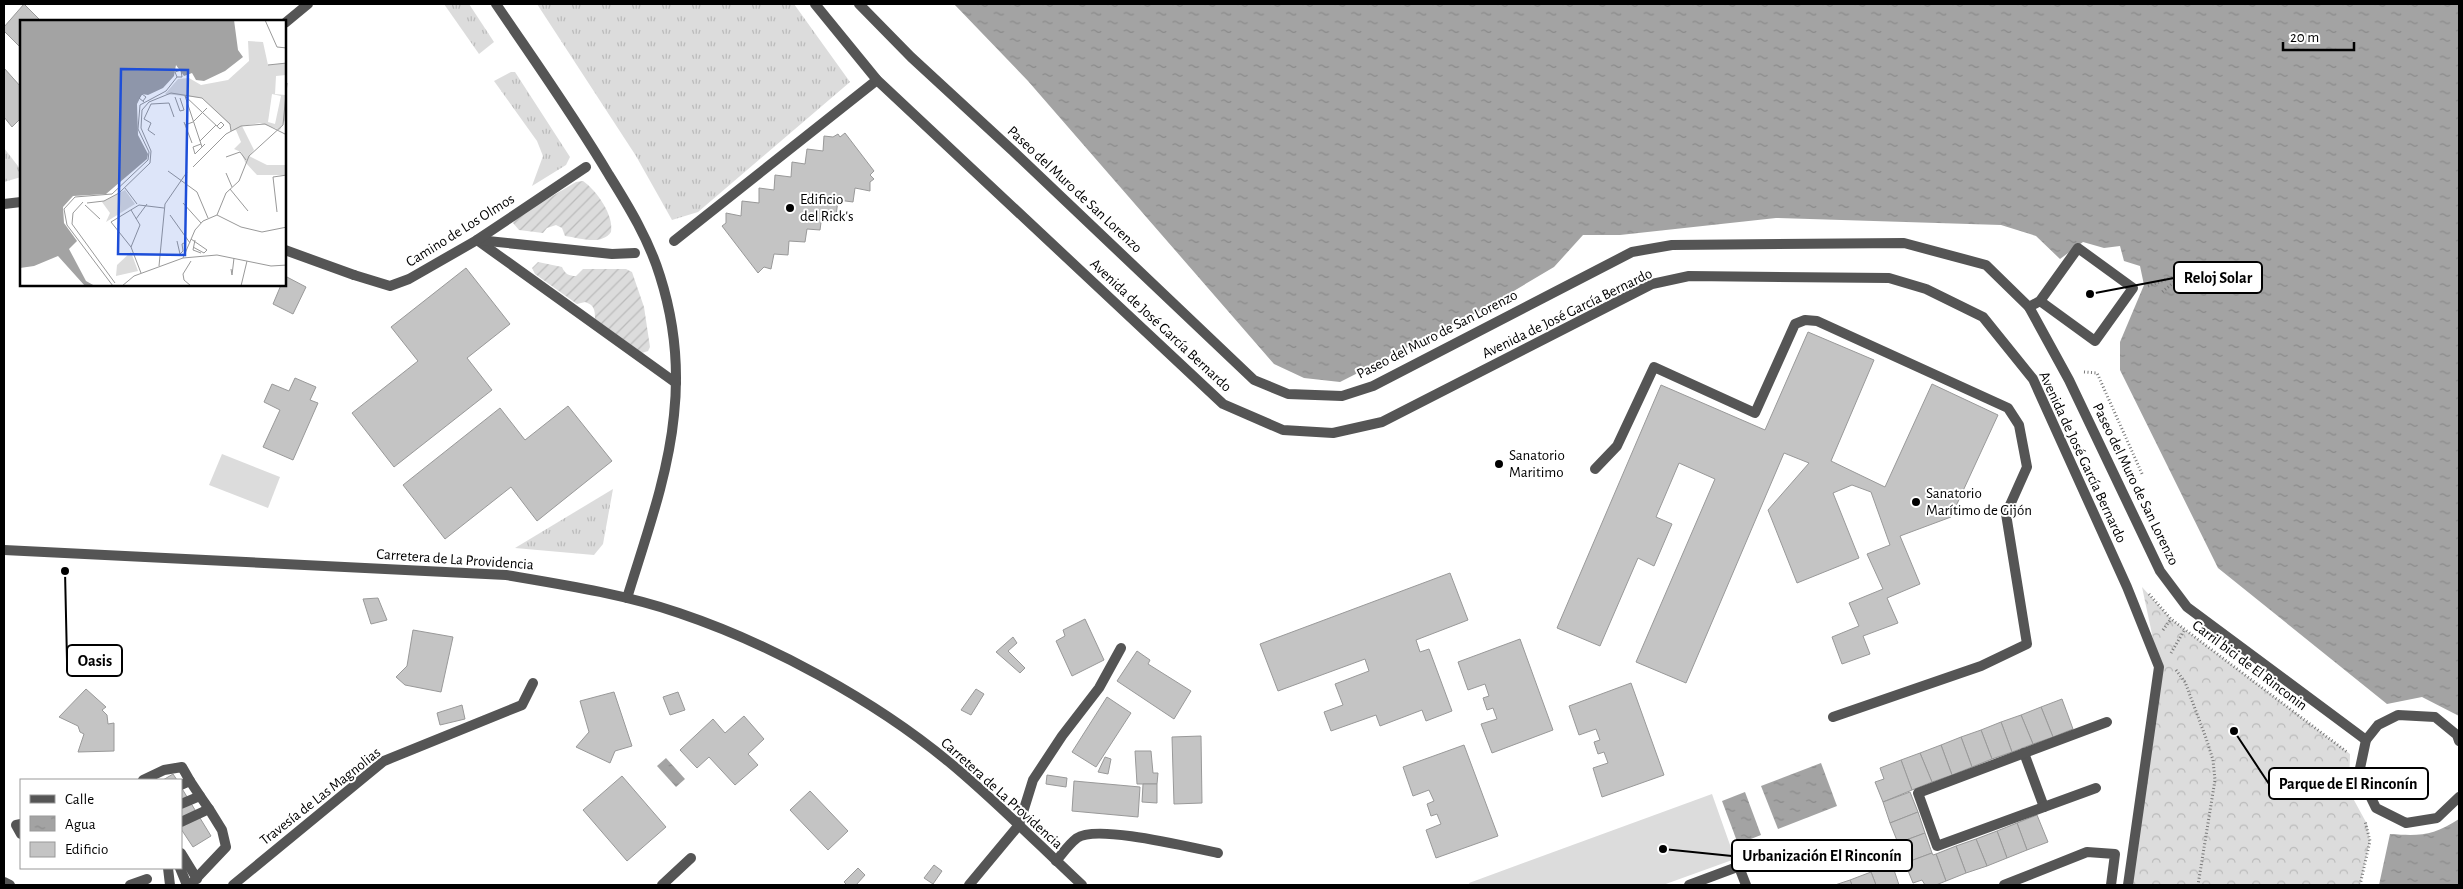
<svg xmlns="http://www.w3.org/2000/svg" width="2463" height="889" font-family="'Alegreya Sans',sans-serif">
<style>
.grass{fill:url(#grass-tufts)}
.forest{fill:url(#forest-crowns)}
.garden{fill:url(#garden-furrows)}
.pitch{fill:#dcdcdc}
.water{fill:url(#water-ripples)}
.building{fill:#c4c4c4;stroke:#999}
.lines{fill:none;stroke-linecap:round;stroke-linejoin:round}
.path{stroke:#777;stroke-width:3;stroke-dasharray:1 2.5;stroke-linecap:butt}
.service{stroke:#555;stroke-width:10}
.pedestrian{stroke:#555;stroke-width:10}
.minor{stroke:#555;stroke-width:10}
.tertiary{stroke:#555;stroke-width:10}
.poi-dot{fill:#000;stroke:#fff;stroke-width:2}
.labels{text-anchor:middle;stroke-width:4;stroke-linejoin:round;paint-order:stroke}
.street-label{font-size:15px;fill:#000;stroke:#fff}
.poi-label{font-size:15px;fill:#000;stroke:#fff;text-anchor:start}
.inset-road{fill:none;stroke:#999;stroke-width:1}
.view{fill:#1d4ed8;fill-opacity:0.15;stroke:#1d4ed8;stroke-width:2.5}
.inset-edge{fill:none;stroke:#000;stroke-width:2.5}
.leader{fill:none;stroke:#000;stroke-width:2}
.callout-dot{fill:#000;stroke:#fff;stroke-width:2}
.callout{fill:#fff;stroke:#000;stroke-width:2}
.callout-label{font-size:16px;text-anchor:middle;font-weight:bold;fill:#000}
</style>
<defs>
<pattern id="grass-tufts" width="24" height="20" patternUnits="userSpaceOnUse" patternTransform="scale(1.25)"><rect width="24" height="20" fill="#dcdcdc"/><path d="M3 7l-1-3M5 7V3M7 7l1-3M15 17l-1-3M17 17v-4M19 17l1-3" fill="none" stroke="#bbb"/></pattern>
<pattern id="forest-crowns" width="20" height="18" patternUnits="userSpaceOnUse" patternTransform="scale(1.25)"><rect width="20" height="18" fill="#dcdcdc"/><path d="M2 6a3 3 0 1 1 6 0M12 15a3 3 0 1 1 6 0" fill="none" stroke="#bbb"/></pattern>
<pattern id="garden-furrows" width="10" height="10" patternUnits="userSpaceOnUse" patternTransform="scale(1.25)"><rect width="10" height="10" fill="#dcdcdc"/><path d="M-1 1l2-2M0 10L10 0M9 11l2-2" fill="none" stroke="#bbb"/></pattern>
<pattern id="water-ripples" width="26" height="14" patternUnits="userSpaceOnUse" patternTransform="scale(1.25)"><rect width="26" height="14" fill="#a3a3a3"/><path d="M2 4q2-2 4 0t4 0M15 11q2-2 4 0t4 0" fill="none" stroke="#8b8b8b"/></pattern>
</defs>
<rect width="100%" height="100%" fill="#fff"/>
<g class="grass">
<polygon points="444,4 469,4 494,42 479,54"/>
<polygon points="537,4 794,4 850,82 698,212 672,220 636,156"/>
<polygon points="511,72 515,72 570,157 566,165 532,186 543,156 537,141 494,81"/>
<polygon points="4,148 21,170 21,177 4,182"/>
<polygon points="613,489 603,544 594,555 515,548"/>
</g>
<polygon class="forest" points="2142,587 2171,619 2350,754 2349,791 2367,824 2370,841 2360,885 2128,885 2159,667"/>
<g class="garden">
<path d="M583,181C597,191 614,215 611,232C601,246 580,238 565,236L562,228L556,225L547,228L543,233L519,230L513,223L517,217L576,182Z"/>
<path d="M538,262L562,267C565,274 569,276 576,276L583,269H626L632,272L644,307L650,347L648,351L642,353L595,319C595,309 594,305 585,302L577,304L535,274L532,268Z"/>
</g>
<g class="pitch">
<polygon points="222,454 280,477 268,508 209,485"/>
<polygon points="1712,794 1735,859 1663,885 1470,885 1469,883"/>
</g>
<g class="water">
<polygon points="954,4 2459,4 2459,716 2422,697 2387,704 2218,568 2120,370 2120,342 2144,285 2140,266 2124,261 2120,246 2104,248 2083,242 2060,259 2036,236 2001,225 1776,218 1620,235 1583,235 1554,267 1480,311 1340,382 1304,378 1274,364 1028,81"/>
<polygon points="666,758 685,779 676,787 657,766"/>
<polygon points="1821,763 1837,806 1778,829 1761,786"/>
<polygon points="1745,792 1761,835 1738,844 1722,801"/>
<path d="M2459,819V885H2379L2390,834C2420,836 2433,836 2459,819Z"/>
</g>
<g class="building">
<polygon points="24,4 41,21 21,21 21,48 4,31 4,27"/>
<polygon points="4,68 21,87 21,118 12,127 4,117"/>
<polygon points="845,133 874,171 870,175 874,179 870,182 870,191 855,188 853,202 838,200 836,216 822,215 820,230 807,229 805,242 789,241 788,255 774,254 771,269 764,267 758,273 722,226 726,223 726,213 741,216 742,201 759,203 759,188 774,190 775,175 791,177 792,162 805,164 807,149 823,151 824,136 833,137 838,134 840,137"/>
<polygon points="466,268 510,324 467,358 492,390 394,467 352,413 418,361 391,327"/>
<polygon points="285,276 306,287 293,314 273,304 281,285 285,285"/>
<polygon points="1808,332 1874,360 1831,461 1885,487 1932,384 1998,415 1951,517 1900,536 1920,584 1887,598 1898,623 1863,636 1870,654 1842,664 1832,637 1859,626 1849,603 1883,589 1867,554 1890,545 1871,492 1852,485 1833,493 1859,558 1797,583 1768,510 1809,463 1784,453 1686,683 1636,662 1715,479 1679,463 1656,517 1672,524 1654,566 1638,558 1600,646 1557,628 1661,385 1765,430"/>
<polygon points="295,378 316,387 310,400 318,403 293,460 263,447 280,410 264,402 272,384 289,391"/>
<polygon points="568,406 612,461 537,521 511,487 445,539 403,485 500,408 525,440"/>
<polygon points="1450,573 1468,620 1416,640 1420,652 1429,649 1452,711 1426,721 1422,710 1380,726 1376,715 1331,731 1324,712 1343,705 1335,684 1369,671 1365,659 1278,691 1260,644"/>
<polygon points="378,598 387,620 371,624 363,599"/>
<polygon points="1085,619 1104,660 1072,676 1056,641 1065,636 1063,630"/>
<polygon points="413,630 453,637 441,692 405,685 396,677 407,666"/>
<polygon points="1013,637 1017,643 1008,651 1025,668 1020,673 996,652"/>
<polygon points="1520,639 1553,730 1492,753 1481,724 1497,719 1493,708 1487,710 1483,698 1489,696 1485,684 1468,690 1458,662"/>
<polygon points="1137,651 1150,660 1148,664 1191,691 1174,719 1117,681"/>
<polygon points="1631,683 1664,775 1602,797 1593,768 1608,763 1604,752 1598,754 1594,742 1600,740 1596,729 1579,735 1569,706"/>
<polygon points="86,689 106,707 102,710 107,715 108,724 114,723 114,751 78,752 84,734 80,732 78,726 59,717"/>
<polygon points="976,689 984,694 971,715 961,710"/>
<polygon points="614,692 632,746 615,751 610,763 576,747 589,732 580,701"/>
<polygon points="678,692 685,710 670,715 663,697"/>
<polygon points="1107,697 1131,713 1096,767 1072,752"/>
<polygon points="2062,699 2073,729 2053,737 2041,707"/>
<polygon points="462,705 465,719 440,725 437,713"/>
<polygon points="2041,707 2053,737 2033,744 2021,715"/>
<polygon points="2021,715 2033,744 2012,752 2001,722"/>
<polygon points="744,716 764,739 748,754 758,765 735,785 709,757 697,768 680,750 713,719 725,733"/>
<polygon points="2001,722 2012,752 1992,759 1981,730"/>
<polygon points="1981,730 1992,759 1972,767 1961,737"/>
<polygon points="1201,736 1202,803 1174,804 1172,737"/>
<polygon points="1961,737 1972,767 1952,775 1941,745"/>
<polygon points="1464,745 1498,836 1436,858 1426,830 1441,824 1437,814 1431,816 1427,804 1434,801 1429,790 1413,796 1403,767"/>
<polygon points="1941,745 1952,775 1932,782 1920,753"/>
<polygon points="1135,751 1151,751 1153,773 1158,773 1157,784 1137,784"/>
<polygon points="1920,753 1932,782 1912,790 1901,760"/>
<polygon points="1105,757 1111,759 1108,774 1098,772"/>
<polygon points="1901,760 1912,790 1883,802 1875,782 1884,779 1880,768"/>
<polygon points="173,774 177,780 163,780"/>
<polygon points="1047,775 1067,778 1066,787 1046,784"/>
<polygon points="622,776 666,827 627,861 583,810"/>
<polygon points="1074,781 1140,787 1138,817 1072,811"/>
<polygon points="1143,784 1157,784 1157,803 1142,802"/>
<polygon points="181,787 211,836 193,847 181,829"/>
<polygon points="810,791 848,831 828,850 790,810"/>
<polygon points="1910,792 1918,812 1890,823 1883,802"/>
<polygon points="1918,812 1925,833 1898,843 1890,823"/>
<polygon points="2037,815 2048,842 2027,850 2017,823"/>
<polygon points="2017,823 2027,850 2007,858 1997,831"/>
<polygon points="1997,831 2007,858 1987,866 1976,839"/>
<polygon points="1925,833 1932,853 1905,863 1898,843"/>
<polygon points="1976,839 1987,866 1966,873 1956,846"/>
<polygon points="1956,846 1966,873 1946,881 1936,854"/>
<polygon points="1932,853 1933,855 1936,854 1946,881 1936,885 1925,885 1922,880 1913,883 1905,863"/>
<polygon points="1892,864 1899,885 1876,885 1871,872"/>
<polygon points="934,865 942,871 933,884 924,878"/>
<polygon points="858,868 865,875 856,885 847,885 844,882"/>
<polygon points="1871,872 1876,885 1852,885 1850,880"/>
<polygon points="1850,880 1852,885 1835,885"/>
</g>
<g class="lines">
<g class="path">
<polyline points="2148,286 2176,276 2178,279 2162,292"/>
<polyline points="2084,372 2097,373 2143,476"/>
<polyline points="2149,594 2171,619 2347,752"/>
<polyline points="2163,630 2171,619"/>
<polyline points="2171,653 2185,629"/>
<polyline points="2176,670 2185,682 2206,738 2213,760 2215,780 2198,885"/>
<polyline points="2360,885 2370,841 2365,821"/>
</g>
<g class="service">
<polyline points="1595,469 1617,446 1654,367 1755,413 1795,324 1805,320 1817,321 2008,408 2019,425 2027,467 2006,514 2027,644 1981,666 1833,717"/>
<polyline points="143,780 164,770 182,767 190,781"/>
<polyline points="181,785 190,781 200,796"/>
<polyline points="181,804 200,796 209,809"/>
<polyline points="181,822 209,809 222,830 226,847 190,885"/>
<polyline points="21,824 16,825 21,834"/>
<polyline points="181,853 197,879"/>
<path d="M1056,861C1062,854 1069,844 1077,838C1097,824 1192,848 1218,853"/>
<polyline points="168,868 170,885"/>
<polyline points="180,868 187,885"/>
<polyline points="130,885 147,879"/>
</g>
<g class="pedestrian">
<polyline points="859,4 911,57 1013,151 1254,380 1288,394 1342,396 1373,386 1632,252 1672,245 1904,243 1986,265 2029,307 2069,380 2160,571 2187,607 2366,740"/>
<polyline points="477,240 676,383"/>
<polyline points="478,240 612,254 635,253"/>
<polyline points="674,241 877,80"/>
<polyline points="354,275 390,286 409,279 477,240 586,167"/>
<polyline points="2029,307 2040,301 2078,248 2133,288 2095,341 2040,301"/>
<polyline points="2459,741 2457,735 2435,717 2398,715 2378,725 2366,740 2359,773 2376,808 2406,823 2437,818 2459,797"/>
<polyline points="2024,753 2044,807"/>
<polyline points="2096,788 1937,846 1918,793 2107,722"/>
<polyline points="1739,867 1746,885"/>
<polyline points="969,885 1019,825"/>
<polyline points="1689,885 1772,854"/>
<polyline points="2004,885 2087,852 2115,854 2111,885"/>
</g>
<g class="minor">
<path d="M496,4C534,60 574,116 609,175C629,207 649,240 660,276C674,320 679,369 674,415C668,477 645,539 627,598"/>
<polyline points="815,4 877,80 1223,404 1283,430 1333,433 1382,422 1652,284 1689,276 1889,278 1926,289 1983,317 2033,379 2127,587 2159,667 2128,885"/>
<polyline points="285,23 308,4"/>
<polyline points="4,204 21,202"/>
<polyline points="285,250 354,275"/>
<polyline points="1019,825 1033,780 1062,736 1099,688 1121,648"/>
<polyline points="4,882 10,885"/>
<polyline points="233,885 384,761 522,705 533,683"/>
<polyline points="662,885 691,858"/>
</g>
<path class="tertiary" d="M4,550L506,575C565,585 623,594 679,613C771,644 874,700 949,762C996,801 1038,844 1082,885"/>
</g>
<g class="poi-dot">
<circle cx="790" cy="208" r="5"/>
<circle cx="1499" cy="464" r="5"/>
<circle cx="1916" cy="502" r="5"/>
</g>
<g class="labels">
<g class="street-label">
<text transform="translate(1075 189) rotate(43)" y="5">Paseo del Muro de San Lorenzo</text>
<text transform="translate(460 230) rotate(-32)" y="5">Camino de Los Olmos</text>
<text transform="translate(1567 313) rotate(-26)" y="5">Avenida de José García Bernardo</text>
<text transform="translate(1161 325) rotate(43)" y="5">Avenida de José García Bernardo</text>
<text transform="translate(1437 334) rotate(-27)" y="5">Paseo del Muro de San Lorenzo</text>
<text transform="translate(2083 457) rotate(65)" y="5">Avenida de José García Bernardo</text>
<text transform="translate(2136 484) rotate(64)" y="5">Paseo del Muro de San Lorenzo</text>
<text transform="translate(455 559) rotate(4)" y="5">Carretera de La Providencia</text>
<text transform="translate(2250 665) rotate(37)" y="5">Carril bici de El Rinconin</text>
<text transform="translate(1002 793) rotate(42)" y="5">Carretera de La Providencia</text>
<text transform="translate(320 796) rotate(-38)" y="5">Travesía de Las Magnolias</text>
</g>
<g class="poi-label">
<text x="800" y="204">Edificio<tspan x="800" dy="17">del Rick's</tspan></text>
<text x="1509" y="460">Sanatorio<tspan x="1509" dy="17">Maritimo</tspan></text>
<text x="1926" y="498">Sanatorio<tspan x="1926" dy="17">Marítimo de Gijón</tspan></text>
</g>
</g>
<g transform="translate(20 20)">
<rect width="266" height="266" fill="#fff"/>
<path d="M105,170L115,184L86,202L90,193L82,182ZM111,232L118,251L96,256L97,245Z" fill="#dcdcdc"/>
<path d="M228,21L243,22L248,45L266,43V55L256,56L255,74L265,75V100L260,110L240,103L222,106L234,130L229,136L247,145H266V155H237L225,142L221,132L214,129L221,122L216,110L211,111V106L182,78L145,74L158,59L169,58L181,65L208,60L229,41ZM252,74L261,76L255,104L248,102Z" fill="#dcdcdc" fill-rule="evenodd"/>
<path d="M0,0H214L218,30L223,37L205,51L184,61L176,60L172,53L164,56L156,45L154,56L143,68L128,75L122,74L117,84L118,115L128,134L127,139L86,174L53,176L43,187L44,203L57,221L49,229L66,261L75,266H65L38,236L14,246L0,248Z" fill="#a3a3a3"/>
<path class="inset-road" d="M245,0L257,27L267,28M248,45L267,43M155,77L160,91L164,90L160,78M123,81L126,77L122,74L119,78L124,82M164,102L172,123M165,105L173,102L187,88M135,115L128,110L131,103L124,99L131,84L149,83L154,97M180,121L196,105M181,124L173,127L175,134L185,124M182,127L165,76L200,109L204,105L201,102L197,106M206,137L220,132L226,140M173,147L206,114L221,106L245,104L267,115M148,151L177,172L188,198M206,153L212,167M105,168L117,184M210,169L228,191M63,182L53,193L52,204L95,263M67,183L84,181L99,173L130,143L131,131L121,108L122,90L129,82L151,73L182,78L210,104L211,111M163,183L181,203M65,185L80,199M111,190L120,205L111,227L121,253M257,192L253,157L267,155M150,195L170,223M197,195L206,173L219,161L229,136L263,105L267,63M116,199L127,184M171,219L187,230L184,233L173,227M175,220L173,230L181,233M157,221L160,234L163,231L162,224L166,222M111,227L91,202L119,185L144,188M163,238L175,210L183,201L197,195L221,207L242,212L267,207M139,246L145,184L167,152M211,249L212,255L214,238M93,266L47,205L44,189L55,177L92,174L128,140L129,132L118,109L120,85L146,71L157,57H162L161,50L155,52L157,57M102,266L114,256L163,238L197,235L251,246L267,245M171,266L164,260L163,254L171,241M221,266L227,241"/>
<path class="view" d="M101,49L168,50L165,235L98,234Z"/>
<rect width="266" height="266" class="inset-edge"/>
</g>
<path class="leader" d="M2090 294L2174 278M65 571L67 661M2234 731L2269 784M1663 849L1732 856"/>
<g class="callout-dot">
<circle cx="2090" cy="294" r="5"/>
<circle cx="65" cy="571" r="5"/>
<circle cx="2234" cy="731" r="5"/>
<circle cx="1663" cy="849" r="5"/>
</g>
<g class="callout">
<rect x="2174" y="262" width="88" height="31" rx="5"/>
<rect x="67" y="645" width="55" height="31" rx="5"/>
<rect x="2269" y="768" width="159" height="31" rx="5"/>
<rect x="1732" y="840" width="180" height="31" rx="5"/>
</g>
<g class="callout-label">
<text x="2218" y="283">Reloj Solar</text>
<text x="95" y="666">Oasis</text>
<text x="2348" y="789">Parque de El Rinconín</text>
<text x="1822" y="861">Urbanización El Rinconín</text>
</g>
<rect width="2463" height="889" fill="none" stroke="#000000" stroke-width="10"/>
<rect x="20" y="779" width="162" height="90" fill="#ffffff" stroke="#999999"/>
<rect x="30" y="795" width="25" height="8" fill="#555555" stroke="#999999"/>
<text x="65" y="804" font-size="15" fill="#000000">Calle</text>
<rect x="30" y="816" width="25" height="15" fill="url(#water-ripples)" stroke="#999999"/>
<text x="65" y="829" font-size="15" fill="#000000">Agua</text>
<rect x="30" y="842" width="25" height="15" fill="#c4c4c4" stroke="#999999"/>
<text x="65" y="854" font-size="15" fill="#000000">Edificio</text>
<path d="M2283 42v8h71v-8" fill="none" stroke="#000000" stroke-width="2.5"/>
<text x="2290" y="42" font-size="15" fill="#000000" stroke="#ffffff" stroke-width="4" paint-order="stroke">20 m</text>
</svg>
